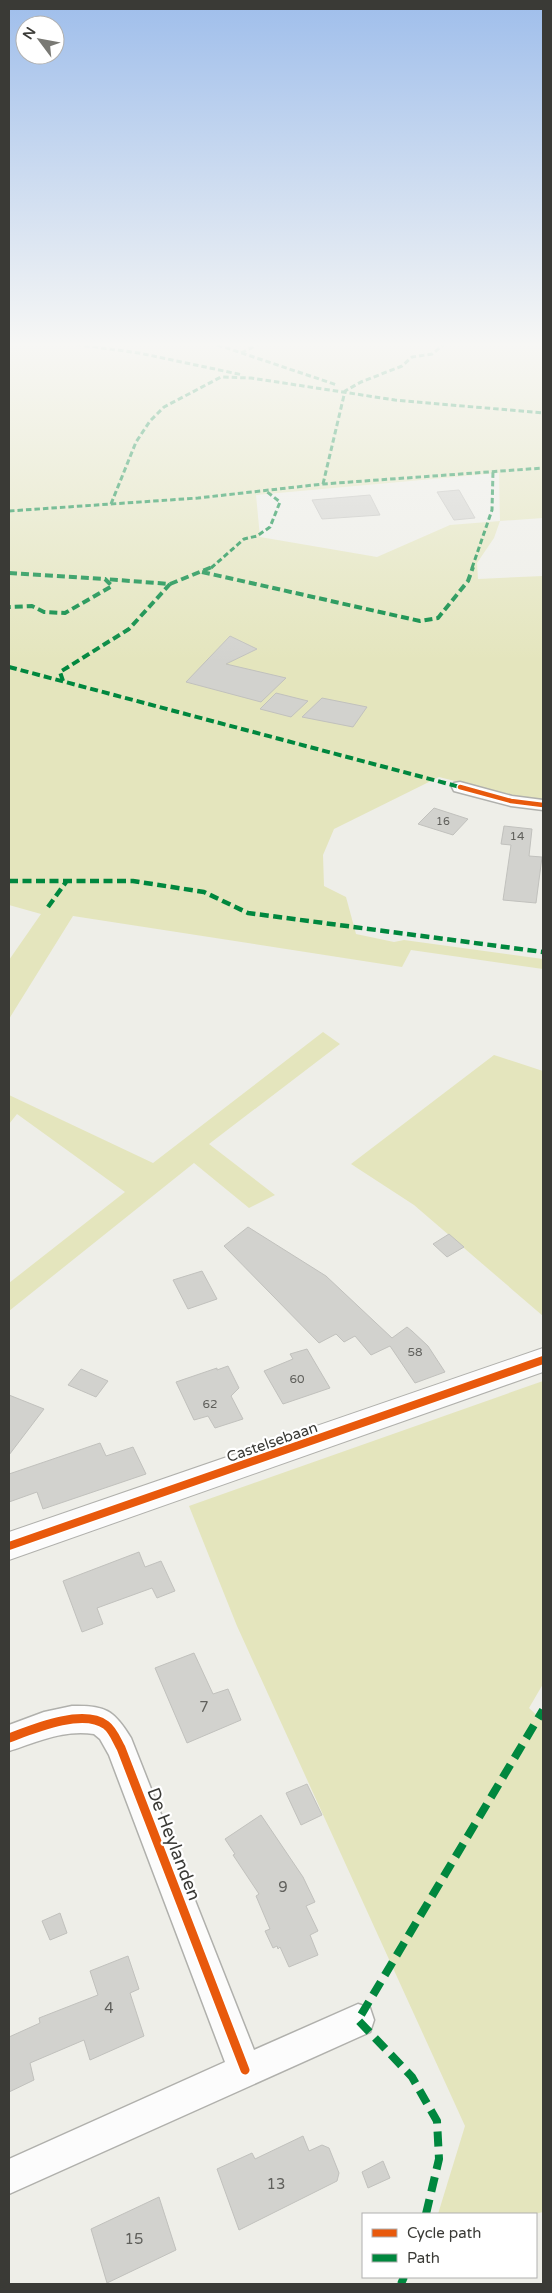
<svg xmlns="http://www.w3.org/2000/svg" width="552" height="2293" font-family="'Varela Round',sans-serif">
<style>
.green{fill:#e4e5bd;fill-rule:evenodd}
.building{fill:#d2d2ce;stroke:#c1c1bd}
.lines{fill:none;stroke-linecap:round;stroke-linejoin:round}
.street-casing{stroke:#b0b0ac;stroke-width:3}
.secondary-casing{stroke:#b0b0ac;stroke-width:2}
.street{fill:#fcfcfc;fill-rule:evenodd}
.secondary{fill:#fcfcfc;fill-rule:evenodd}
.quiet-far3{stroke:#00873e;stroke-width:3;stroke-dasharray:5.5 3;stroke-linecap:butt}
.quiet-far2{stroke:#00873e;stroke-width:4;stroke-dasharray:8 4;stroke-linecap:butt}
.quiet-far1{stroke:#00873e;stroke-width:4.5;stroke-dasharray:9 4.5;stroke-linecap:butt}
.quiet{stroke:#00873e;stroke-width:8;stroke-dasharray:15 8;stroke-linecap:butt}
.cycleway-far2-casing{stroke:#fff;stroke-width:7}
.cycleway-far1-casing{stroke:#fff;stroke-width:11}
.cycleway-casing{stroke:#fff;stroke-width:12}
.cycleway-far2{stroke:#e8590c;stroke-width:4.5}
.cycleway-far1{stroke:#e8590c;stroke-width:8}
.cycleway{stroke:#e8590c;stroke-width:9}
.labels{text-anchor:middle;stroke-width:4.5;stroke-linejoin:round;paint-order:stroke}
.far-number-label{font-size:11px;fill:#60605c}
.number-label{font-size:12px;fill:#60605c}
.street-label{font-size:15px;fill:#3a3a36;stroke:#fff}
.near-number-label{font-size:15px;fill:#60605c}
.near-street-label{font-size:18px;fill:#3a3a36;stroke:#fff}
</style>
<rect width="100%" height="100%" fill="#eeeee8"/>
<g class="green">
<path d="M9,342H543V518L500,521L494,538L477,563L478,579L543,576V799L514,796L439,777L334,829L323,855L324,886L346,897L356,934L394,942L404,940L543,959V969L411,950L402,967L73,916L9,1019V960L41,914L9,905ZM499,473L500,521L450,525L377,557L260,537L256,495Z"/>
<polygon points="323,1032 340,1044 209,1144 275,1195 249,1208 194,1163 9,1311 9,1283 125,1192 17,1114 9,1124 9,1095 153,1163"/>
<polygon points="494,1055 543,1071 543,1316 414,1205 351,1164"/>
<polygon points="543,1381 543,1684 529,1708 543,1721 543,2212 535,2214 438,2214 465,2126 237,1626 189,1506"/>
</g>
<g class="building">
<polygon points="459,490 475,518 454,520 437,492"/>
<polygon points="370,495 380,515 322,519 312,500"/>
<polygon points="230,636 257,649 226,664 286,678 261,702 186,682"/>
<polygon points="276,693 308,701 291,717 260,709"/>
<polygon points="322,698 367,707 353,727 302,717"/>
<polygon points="434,808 468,819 453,835 418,824"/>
<polygon points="504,826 532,829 529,856 542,857 536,903 503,900 511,845 501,844"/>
<polygon points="248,1227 326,1276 392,1338 407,1327 412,1331 428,1346 445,1372 415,1383 390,1346 371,1355 355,1336 344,1342 336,1334 319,1343 224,1246"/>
<polygon points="449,1234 464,1247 447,1257 433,1244"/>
<polygon points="202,1271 217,1299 188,1309 173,1280"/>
<polygon points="307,1349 330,1388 283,1404 264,1371 293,1359 290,1354"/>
<polygon points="228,1366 239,1388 231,1396 243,1419 215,1428 208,1416 194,1420 176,1382 217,1368 217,1370"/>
<polygon points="81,1369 108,1381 96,1397 68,1385"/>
<polygon points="9,1395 44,1409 9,1455"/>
<polygon points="100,1443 106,1456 133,1447 146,1474 43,1509 37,1492 9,1502 9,1474"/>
<polygon points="139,1552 145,1567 161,1561 175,1591 157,1598 152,1588 97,1608 103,1624 82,1632 63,1581"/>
<polygon points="194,1653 213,1694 228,1689 241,1720 187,1743 155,1668"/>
<polygon points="307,1784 322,1815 301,1825 286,1793"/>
<polygon points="261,1815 303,1877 315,1902 306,1906 318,1931 310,1935 318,1955 289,1967 280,1947 278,1949 277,1946 273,1948 265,1931 270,1929 256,1896 259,1894 233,1855 235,1854 225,1839"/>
<polygon points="60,1913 67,1933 50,1940 42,1921"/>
<polygon points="128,1956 139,1989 130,1993 144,2036 90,2060 84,2040 30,2063 34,2080 9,2092 9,2037 40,2023 39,2018 98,1995 90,1971"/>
<polygon points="303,2136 309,2151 322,2145 329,2148 339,2173 337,2181 239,2230 217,2169 252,2153 255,2159"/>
<polygon points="383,2161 390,2178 368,2188 362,2172"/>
<polygon points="159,2197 176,2250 107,2283 91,2229"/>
</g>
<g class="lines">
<defs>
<g id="street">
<polygon points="460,782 512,796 543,800 543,810 511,806 454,791 452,787 454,783"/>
<path d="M72,1706C105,1705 114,1710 131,1738L254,2050L358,2004L370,2008L374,2020L370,2032L9,2194V2159L225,2062L109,1755L100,1739L94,1734C64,1729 37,1742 9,1751V1725L44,1712Z"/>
</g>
<polygon id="secondary" points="543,1348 543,1372 9,1560 9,1532"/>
</defs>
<use href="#street" class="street-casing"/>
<use href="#secondary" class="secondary-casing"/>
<use href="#street" class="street"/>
<use href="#secondary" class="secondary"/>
<g class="quiet-far3">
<polyline points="59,342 139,353 243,375"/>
<polyline points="209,342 337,385"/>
<polyline points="507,342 525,344 537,342"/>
<polyline points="241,353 263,342"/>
<polyline points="323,484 345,391 361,382 402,366 412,357 432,354 447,342"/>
<polyline points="111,504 136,442 150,421 164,407 221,377 251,378 395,400 543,413"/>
<polyline points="9,511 198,498 323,484 543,468"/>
<polyline points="211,568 244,539 257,536 270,527 280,502 266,491"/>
<polyline points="472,568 492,510 493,471"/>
</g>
<g class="quiet-far2">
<polyline points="202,572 420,621 438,618 468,581 473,567"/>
<polyline points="9,573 105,579 112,586 65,613 44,612 32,606 9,607"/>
<polyline points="170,584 212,567"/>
<polyline points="9,667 460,787"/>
<polyline points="63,681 60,672 129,629 170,584 105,579"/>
</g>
<g class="quiet-far1">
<polyline points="9,881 133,881 204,892 248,913 543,952"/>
<polyline points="48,907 66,882"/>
</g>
<g class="quiet">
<polyline points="426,2214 439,2159 437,2121 412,2077 358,2020 543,1710"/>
<polyline points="401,2284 404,2277"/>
</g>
<defs>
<polyline id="cycleway-far2" points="460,787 511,801 543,805"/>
<polyline id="cycleway-far1" points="9,1546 543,1360"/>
<path id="cycleway" d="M9,1738C33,1729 83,1708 106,1725C113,1730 117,1741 121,1748L245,2070"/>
</defs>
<use href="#cycleway-far2" class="cycleway-far2-casing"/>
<use href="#cycleway-far1" class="cycleway-far1-casing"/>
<use href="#cycleway" class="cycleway-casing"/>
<use href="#cycleway-far2" class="cycleway-far2"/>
<use href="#cycleway-far1" class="cycleway-far1"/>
<use href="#cycleway" class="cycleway"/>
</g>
<linearGradient id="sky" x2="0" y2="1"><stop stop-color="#9fbeeb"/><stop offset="0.52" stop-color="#f7f7f5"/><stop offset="1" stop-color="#f7f7f5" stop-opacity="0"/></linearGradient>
<rect width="552" height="663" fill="url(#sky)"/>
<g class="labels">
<g class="far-number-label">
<text x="443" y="825">16</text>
</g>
<g class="number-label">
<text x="517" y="840">14</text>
<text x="415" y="1356">58</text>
<text x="297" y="1383">60</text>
<text x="210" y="1408">62</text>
</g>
<g class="street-label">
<text transform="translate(272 1442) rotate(-19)" y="5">Castelsebaan</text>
</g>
<g class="near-number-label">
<text x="204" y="1712">7</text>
<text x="283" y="1892">9</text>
<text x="109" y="2013">4</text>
<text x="276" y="2189">13</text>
<text x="134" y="2244">15</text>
</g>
<g class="near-street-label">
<text transform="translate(174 1844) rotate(69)" y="6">De Heylanden</text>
</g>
</g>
<rect width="552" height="2293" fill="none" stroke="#3a3a36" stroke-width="20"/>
<rect x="362" y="2213" width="175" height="65" fill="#ffffff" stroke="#b0b0af"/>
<rect x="372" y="2229" width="25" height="8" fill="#e8590c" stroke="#b0b0af"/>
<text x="407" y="2238" font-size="15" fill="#3a3a36">Cycle path</text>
<rect x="372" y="2254" width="25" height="8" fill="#00873e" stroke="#b0b0af"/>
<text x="407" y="2263" font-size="15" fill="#3a3a36">Path</text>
<g transform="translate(40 40) rotate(302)"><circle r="24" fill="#ffffff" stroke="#b0b0af"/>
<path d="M0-4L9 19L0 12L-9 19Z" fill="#797974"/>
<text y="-8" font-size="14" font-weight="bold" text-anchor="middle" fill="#3a3a36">N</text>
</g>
</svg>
